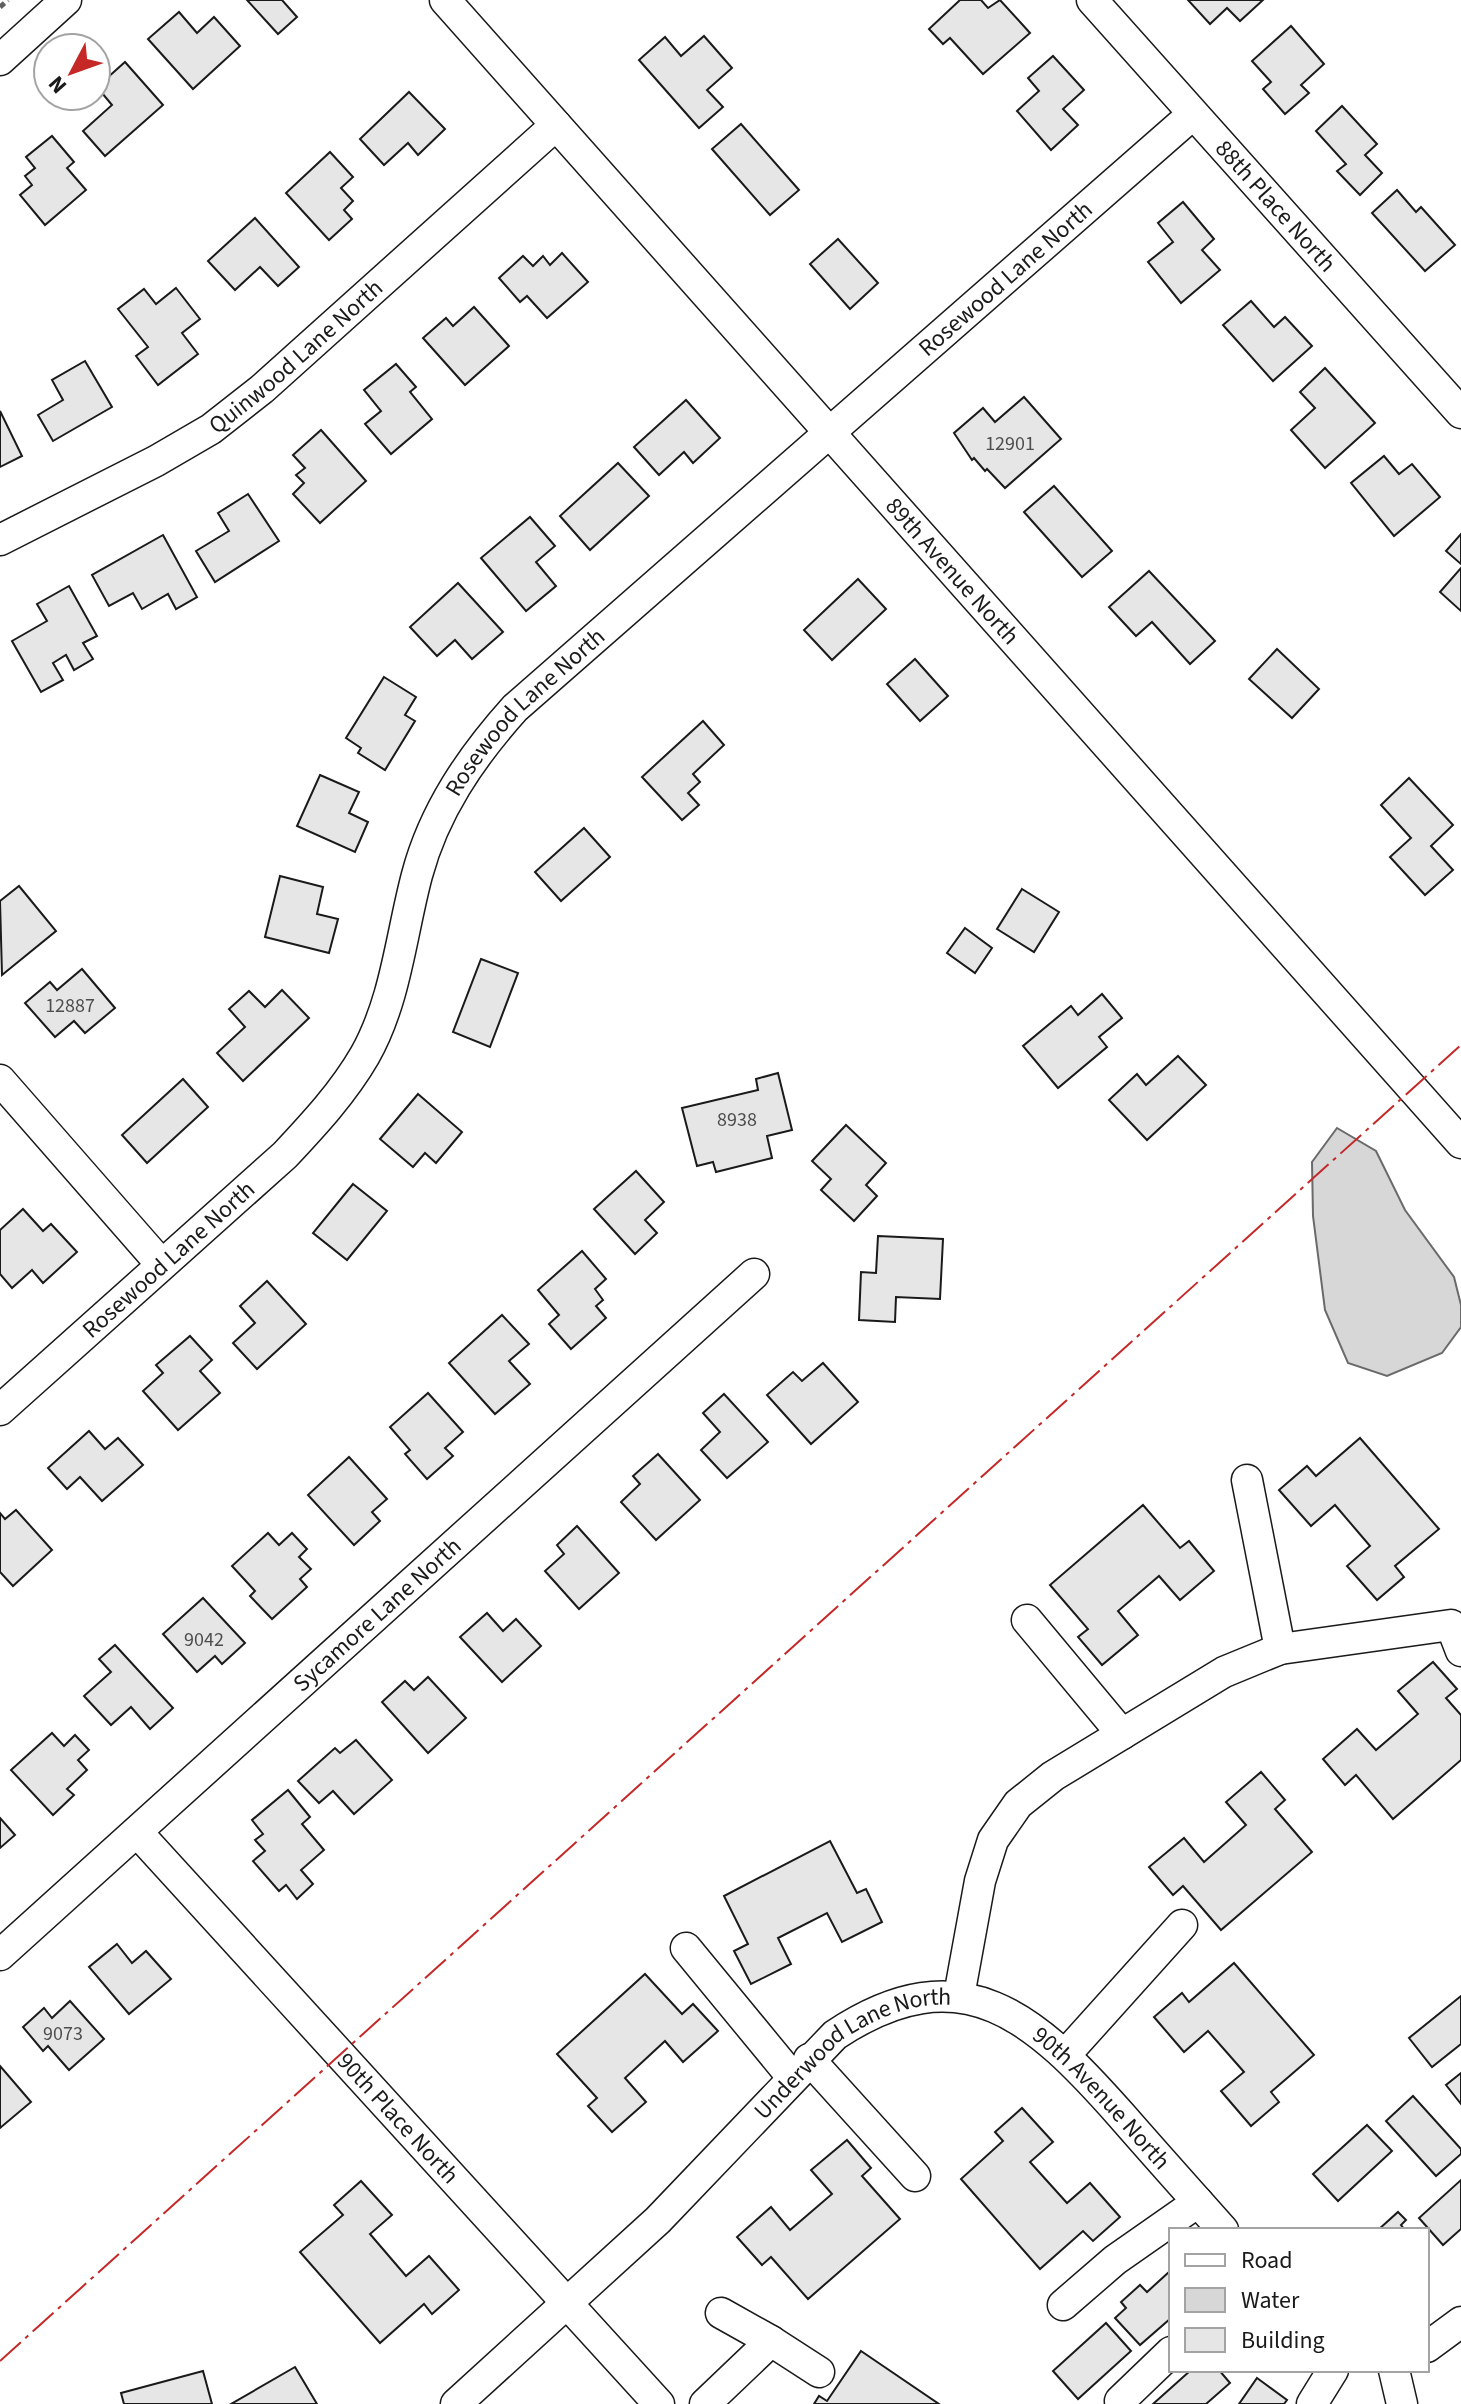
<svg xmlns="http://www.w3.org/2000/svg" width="1461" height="2404" font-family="'Source Sans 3',sans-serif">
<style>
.water{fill:#d7d7d7;stroke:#6a6a6a;stroke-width:2}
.building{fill:#e6e6e6;stroke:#1a1a1a;stroke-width:2}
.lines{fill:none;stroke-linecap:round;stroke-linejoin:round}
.minor-casing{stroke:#1a1a1a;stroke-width:33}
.path{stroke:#5f5f5f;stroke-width:5;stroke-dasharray:6 4;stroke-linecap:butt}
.minor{stroke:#fff;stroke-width:30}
.power{stroke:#c62828;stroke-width:2;stroke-dasharray:28 6 4 6;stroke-linecap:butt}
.labels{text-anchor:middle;stroke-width:6;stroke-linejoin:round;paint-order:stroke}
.number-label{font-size:20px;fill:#4d4d4d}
.street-label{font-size:24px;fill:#1a1a1a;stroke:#fff}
</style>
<rect width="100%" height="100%" fill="#fff"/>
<polygon class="water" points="1337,1128 1376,1151 1405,1210 1454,1277 1461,1305 1461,1327 1442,1353 1387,1376 1348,1363 1325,1310 1313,1216 1312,1162"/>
<g class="building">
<polygon points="247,0 282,0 297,17 278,34"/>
<polygon points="960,0 981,0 988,8 1000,0 1030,33 983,74 950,38 943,44 929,29"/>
<polygon points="1188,0 1263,0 1240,21 1227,8 1210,24"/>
<polygon points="179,12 197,33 214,17 240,46 193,89 148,39"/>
<polygon points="1291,26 1324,64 1301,85 1309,93 1285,114 1263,89 1271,82 1252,61"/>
<polygon points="704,36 732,68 707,90 723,107 699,128 639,60 665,37 681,56"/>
<polygon points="1053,56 1084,90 1063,109 1078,125 1051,150 1017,111 1039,91 1028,78"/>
<polygon points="125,62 163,105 105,156 83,131 112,105 97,87"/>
<polygon points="409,92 445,129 418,155 408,143 384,165 360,139"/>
<polygon points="1342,106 1377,144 1365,155 1382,173 1360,195 1337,171 1346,164 1316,131"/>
<polygon points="741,124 799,190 770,215 712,149"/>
<polygon points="52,136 74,162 67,168 86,190 45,225 20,195 32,185 25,176 35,168 26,157"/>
<polygon points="330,152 353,177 341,188 353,201 344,210 352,219 329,240 286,193"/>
<polygon points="1397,190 1416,212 1421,207 1455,245 1425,271 1372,213"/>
<polygon points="1183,202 1214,239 1202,250 1220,270 1181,303 1148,262 1173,242 1158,223"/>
<polygon points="255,218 299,267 278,286 260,267 235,290 208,261"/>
<polygon points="838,239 878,283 850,309 810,264"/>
<polygon points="562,253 588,282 547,318 527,296 520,302 499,278 523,256 533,266 543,256 550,265"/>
<polygon points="176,288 200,319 182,333 198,354 158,385 136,356 148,347 118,309 144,289 156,304"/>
<polygon points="1251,301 1274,327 1285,317 1312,346 1273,381 1223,325"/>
<polygon points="474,307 509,346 465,385 423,338 446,318 453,326"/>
<polygon points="85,361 112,407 53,441 38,415 63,400 52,380"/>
<polygon points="396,364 416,387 410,392 432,419 391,454 365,424 381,411 364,390"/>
<polygon points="1325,368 1375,423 1325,468 1291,430 1315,408 1300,392"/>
<polygon points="1024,397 1061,439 1005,488 987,469 985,471 974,458 972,460 954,433 983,408 995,422"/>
<polygon points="686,400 720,438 693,463 684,452 659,475 634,447"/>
<polygon points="0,411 22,456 0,467"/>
<polygon points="321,430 366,481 320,523 293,494 304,483 296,475 305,468 293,455"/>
<polygon points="1384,456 1399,474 1412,464 1440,497 1394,536 1351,483"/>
<polygon points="618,463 649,496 590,550 560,516"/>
<polygon points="1054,486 1112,551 1082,577 1024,512"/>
<polygon points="248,494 279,541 215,582 196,551 229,531 218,513"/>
<polygon points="530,517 555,546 536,562 556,586 526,611 481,558"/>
<polygon points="1461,534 1461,564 1446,551"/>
<polygon points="163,535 197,597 176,609 168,594 142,609 133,593 109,606 92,575"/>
<polygon points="1461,568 1461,611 1440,592"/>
<polygon points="1149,571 1215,641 1190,664 1152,622 1136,636 1109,607"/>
<polygon points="858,579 886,609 832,660 804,630"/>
<polygon points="458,583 503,632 472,659 455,640 437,656 410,627"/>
<polygon points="69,586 97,636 83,643 93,659 74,670 66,655 53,663 63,680 41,692 12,641 47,621 37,604"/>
<polygon points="1277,649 1319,689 1292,718 1249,679"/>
<polygon points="915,659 948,696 920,721 887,684"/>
<polygon points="384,677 416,697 405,715 415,721 385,770 358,753 361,748 346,738"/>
<polygon points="703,721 724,745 693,774 700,782 688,793 699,805 682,820 642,777"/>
<polygon points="320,775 359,792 349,813 368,822 355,852 297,826"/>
<polygon points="1409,778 1453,825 1431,846 1453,870 1425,895 1390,857 1411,838 1381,805"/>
<polygon points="584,828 610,857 561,901 535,872"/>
<polygon points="280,876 323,887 317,914 338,919 329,953 265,937"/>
<polygon points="19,886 56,931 2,975 0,901"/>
<polygon points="1022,889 1059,912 1034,952 997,929"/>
<polygon points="965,928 992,948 975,973 947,953"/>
<polygon points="481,959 518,973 490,1047 453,1032"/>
<polygon points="82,969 115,1008 85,1033 74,1021 55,1037 25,1003 50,982 57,990"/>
<polygon points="282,990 309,1018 243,1081 217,1053 245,1027 229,1009 249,991 265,1007"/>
<polygon points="1102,994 1122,1018 1099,1037 1107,1047 1058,1088 1023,1046 1071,1006 1078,1015"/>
<polygon points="1178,1056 1206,1085 1147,1140 1109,1100 1137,1074 1146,1085"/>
<polygon points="778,1073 792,1130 767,1136 772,1158 716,1172 713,1162 697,1166 682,1108 758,1090 756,1079"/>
<polygon points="183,1079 208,1107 147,1163 122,1135"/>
<polygon points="418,1094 462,1132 436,1163 425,1153 413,1167 380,1139"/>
<polygon points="846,1125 886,1163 866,1185 877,1196 854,1221 821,1190 831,1179 812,1161"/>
<polygon points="636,1171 664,1202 645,1220 657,1233 635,1254 594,1209"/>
<polygon points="353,1184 387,1211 347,1260 313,1233"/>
<polygon points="23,1209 43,1231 51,1224 77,1252 43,1283 32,1270 12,1288 0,1274 0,1230"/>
<polygon points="878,1236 943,1239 940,1299 896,1297 895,1322 859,1320 861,1272 876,1273"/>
<polygon points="582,1251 606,1279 595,1289 603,1300 596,1306 606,1318 571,1349 549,1324 559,1315 538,1290"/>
<polygon points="267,1281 306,1324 257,1369 233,1343 255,1323 240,1306"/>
<polygon points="502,1315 529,1344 509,1361 530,1384 495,1414 449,1363"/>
<polygon points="190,1336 212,1360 200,1371 220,1393 178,1430 143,1391 163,1373 156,1365"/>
<polygon points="823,1363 858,1402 811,1444 767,1395 793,1372 802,1381"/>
<polygon points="428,1393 463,1432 445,1448 453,1456 427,1479 405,1454 410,1450 390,1427"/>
<polygon points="724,1394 768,1442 727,1478 701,1450 720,1432 703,1413"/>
<polygon points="89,1431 105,1449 118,1438 143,1465 102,1501 80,1477 67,1489 48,1468"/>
<polygon points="1360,1438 1439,1529 1395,1566 1404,1577 1377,1600 1347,1566 1370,1546 1335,1505 1311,1526 1279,1490 1307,1466 1316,1476"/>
<polygon points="658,1454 700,1500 656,1540 621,1502 640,1484 633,1476"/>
<polygon points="349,1457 387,1499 372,1512 380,1521 354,1545 308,1495"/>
<polygon points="1143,1505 1180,1548 1189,1541 1214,1571 1180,1600 1159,1576 1118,1611 1138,1635 1102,1665 1078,1637 1088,1629 1050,1585"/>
<polygon points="16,1510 52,1550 13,1586 0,1572 0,1513 5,1519"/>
<polygon points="577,1526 619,1573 579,1609 545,1571 564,1554 557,1545"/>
<polygon points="268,1533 279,1545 292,1533 307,1549 299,1557 311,1569 300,1579 307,1587 272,1619 250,1596 255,1591 232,1566"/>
<polygon points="203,1598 245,1643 222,1664 215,1656 197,1672 163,1634"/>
<polygon points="487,1613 503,1631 516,1619 541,1646 502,1682 460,1637"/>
<polygon points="115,1645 173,1708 150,1729 131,1707 111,1725 84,1696 111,1672 99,1659"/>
<polygon points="1433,1662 1457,1689 1446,1698 1461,1715 1461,1760 1393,1819 1356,1775 1345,1785 1323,1759 1357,1729 1376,1750 1418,1714 1398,1691"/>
<polygon points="428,1677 466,1718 428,1753 382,1702 405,1681 414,1690"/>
<polygon points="52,1733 64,1746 75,1735 89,1750 78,1760 87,1770 67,1789 74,1795 53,1815 11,1770"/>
<polygon points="356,1740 392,1780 354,1814 333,1791 319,1803 298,1781 335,1748 340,1753"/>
<polygon points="1261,1772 1285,1800 1275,1809 1312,1852 1221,1930 1183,1886 1173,1895 1149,1867 1184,1838 1204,1862 1246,1825 1226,1802"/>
<polygon points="288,1790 310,1817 302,1824 324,1850 301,1870 313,1884 297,1899 286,1885 279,1891 253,1861 265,1851 255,1840 263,1834 252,1820"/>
<polygon points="0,1818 15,1835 0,1848"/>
<polygon points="830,1841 857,1893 866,1889 882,1922 842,1942 827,1913 778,1938 791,1964 751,1984 734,1951 748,1944 724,1896"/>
<polygon points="117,1944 132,1963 146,1951 171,1979 129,2014 89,1967"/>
<polygon points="1234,1963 1314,2055 1271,2092 1279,2102 1251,2126 1221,2091 1244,2072 1208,2031 1184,2052 1154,2017 1182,1993 1189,2002"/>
<polygon points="645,1974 682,2014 693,2004 718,2031 683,2062 665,2041 625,2078 646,2102 612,2132 588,2106 597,2098 557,2054"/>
<polygon points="1461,1996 1461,2044 1432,2067 1409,2038"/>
<polygon points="70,2001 104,2039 69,2070 48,2046 43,2051 23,2027 44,2008 52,2018"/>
<polygon points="0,2066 31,2102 0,2128"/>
<polygon points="1461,2073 1461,2104 1446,2085"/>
<polygon points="1413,2096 1461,2149 1461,2154 1436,2176 1386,2121"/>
<polygon points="1022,2108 1053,2142 1030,2162 1067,2203 1090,2183 1120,2217 1093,2241 1083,2231 1040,2269 961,2179 1003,2141 995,2132"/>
<polygon points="1367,2125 1392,2151 1338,2201 1313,2174"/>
<polygon points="847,2140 871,2168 862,2176 900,2219 808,2299 771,2257 762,2265 737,2237 771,2207 790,2230 832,2194 811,2170"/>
<polygon points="1461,2180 1461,2229 1443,2245 1419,2218"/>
<polygon points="361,2181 392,2215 370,2234 406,2276 429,2256 459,2290 432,2314 424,2304 380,2343 300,2252 343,2215 334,2205"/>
<polygon points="1398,2212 1406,2220 1401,2225 1405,2230 1378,2230"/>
<polygon points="1169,2272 1171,2318 1140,2345 1115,2318 1126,2308 1121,2302 1140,2285 1147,2292"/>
<polygon points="1106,2323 1131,2351 1078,2399 1053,2371"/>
<polygon points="861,2351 939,2404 814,2404 819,2396 827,2401"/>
<polygon points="295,2367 317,2404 231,2404"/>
<polygon points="1191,2370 1219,2370 1230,2383 1206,2404 1153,2404"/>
<polygon points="203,2371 212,2404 124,2404 121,2393"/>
<polygon points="1257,2378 1287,2400 1284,2404 1239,2404"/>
</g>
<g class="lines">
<defs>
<g id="minor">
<path id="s1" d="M445,0L1461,1143"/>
<path id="s2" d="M1092,0L1461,413"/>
<polyline points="0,60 66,0"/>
<path id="s3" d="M0,540L156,461L211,429L262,389L556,125"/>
<polyline points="0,1080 161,1264"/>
<path id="s4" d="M0,1410L285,1155C314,1124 343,1093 365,1055C396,1000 401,935 417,875C434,811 471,757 515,708L1192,115"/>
<polyline points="1247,1480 1280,1649"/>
<polyline points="1027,1620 1122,1734"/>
<path id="s5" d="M138,1833L659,2404"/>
<polyline points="686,1948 793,2078"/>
<path id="s6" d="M0,1955L754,1274"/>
<polyline points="959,1996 980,1881 993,1840 1018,1804 1053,1776 1224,1672 1280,1649 1451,1625 1461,1651"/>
<polyline points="1066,2054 1182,1925"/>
<polyline points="809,2059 915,2176"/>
<polyline points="1063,2305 1115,2260 1198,2202"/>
<polyline points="771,2341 819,2372"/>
<polyline points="1427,2347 1461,2322"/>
<polyline points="1394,2370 1402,2404"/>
<polyline points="1120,2401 1171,2352"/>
<path id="s7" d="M456,2404L658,2220L835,2035C963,1950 1036,2019 1121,2115C1155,2154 1189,2192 1223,2230"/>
<polyline points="705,2404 771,2341 721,2313"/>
<polyline points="1312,2404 1333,2370"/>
</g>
</defs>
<use href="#minor" class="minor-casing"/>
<polyline class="path" points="0,7 8,0"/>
<use href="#minor" class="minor"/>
<polyline class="power" points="0,2361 1461,1045"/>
</g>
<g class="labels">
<g class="number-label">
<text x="1010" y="450">12901</text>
<text x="70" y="1012">12887</text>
<text x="737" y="1126">8938</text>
<text x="204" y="1646">9042</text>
<text x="63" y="2040">9073</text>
</g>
<g class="street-label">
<text dy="8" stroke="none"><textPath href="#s2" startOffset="276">88th Place North</textPath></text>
<text dy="8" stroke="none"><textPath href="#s4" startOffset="1546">Rosewood Lane North</textPath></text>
<text dy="8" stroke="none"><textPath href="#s3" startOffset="350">Quinwood Lane North</textPath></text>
<text dy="8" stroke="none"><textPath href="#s1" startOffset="764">89th Avenue North</textPath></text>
<text dy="8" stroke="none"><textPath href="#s4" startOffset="898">Rosewood Lane North</textPath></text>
<text dy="8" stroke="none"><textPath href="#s4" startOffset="226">Rosewood Lane North</textPath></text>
<text dy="8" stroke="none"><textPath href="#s6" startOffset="508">Sycamore Lane North</textPath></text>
<text dy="8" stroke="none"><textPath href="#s7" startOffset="536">Underwood Lane North</textPath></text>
<text dy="8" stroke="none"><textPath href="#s7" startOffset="840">90th Avenue North</textPath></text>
<text dy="8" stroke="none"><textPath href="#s5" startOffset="386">90th Place North</textPath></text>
</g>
</g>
<rect x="1169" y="2228" width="260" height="144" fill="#ffffff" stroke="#a3a3a3" stroke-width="2"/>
<rect x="1185" y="2254" width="40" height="12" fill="#ffffff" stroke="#a3a3a3" stroke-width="2"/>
<text x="1241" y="2268" font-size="24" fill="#1a1a1a">Road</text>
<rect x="1185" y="2288" width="40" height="24" fill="#d7d7d7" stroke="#a3a3a3" stroke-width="2"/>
<text x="1241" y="2308" font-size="24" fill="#1a1a1a">Water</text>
<rect x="1185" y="2328" width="40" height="24" fill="#e6e6e6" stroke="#a3a3a3" stroke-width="2"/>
<text x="1241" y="2348" font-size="24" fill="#1a1a1a">Building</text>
<g transform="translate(72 72) rotate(229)"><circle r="38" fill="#ffffff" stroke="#a3a3a3" stroke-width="2"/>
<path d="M0-6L14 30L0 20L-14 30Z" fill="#c62828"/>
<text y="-12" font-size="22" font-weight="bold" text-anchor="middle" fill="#1a1a1a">N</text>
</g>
</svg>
